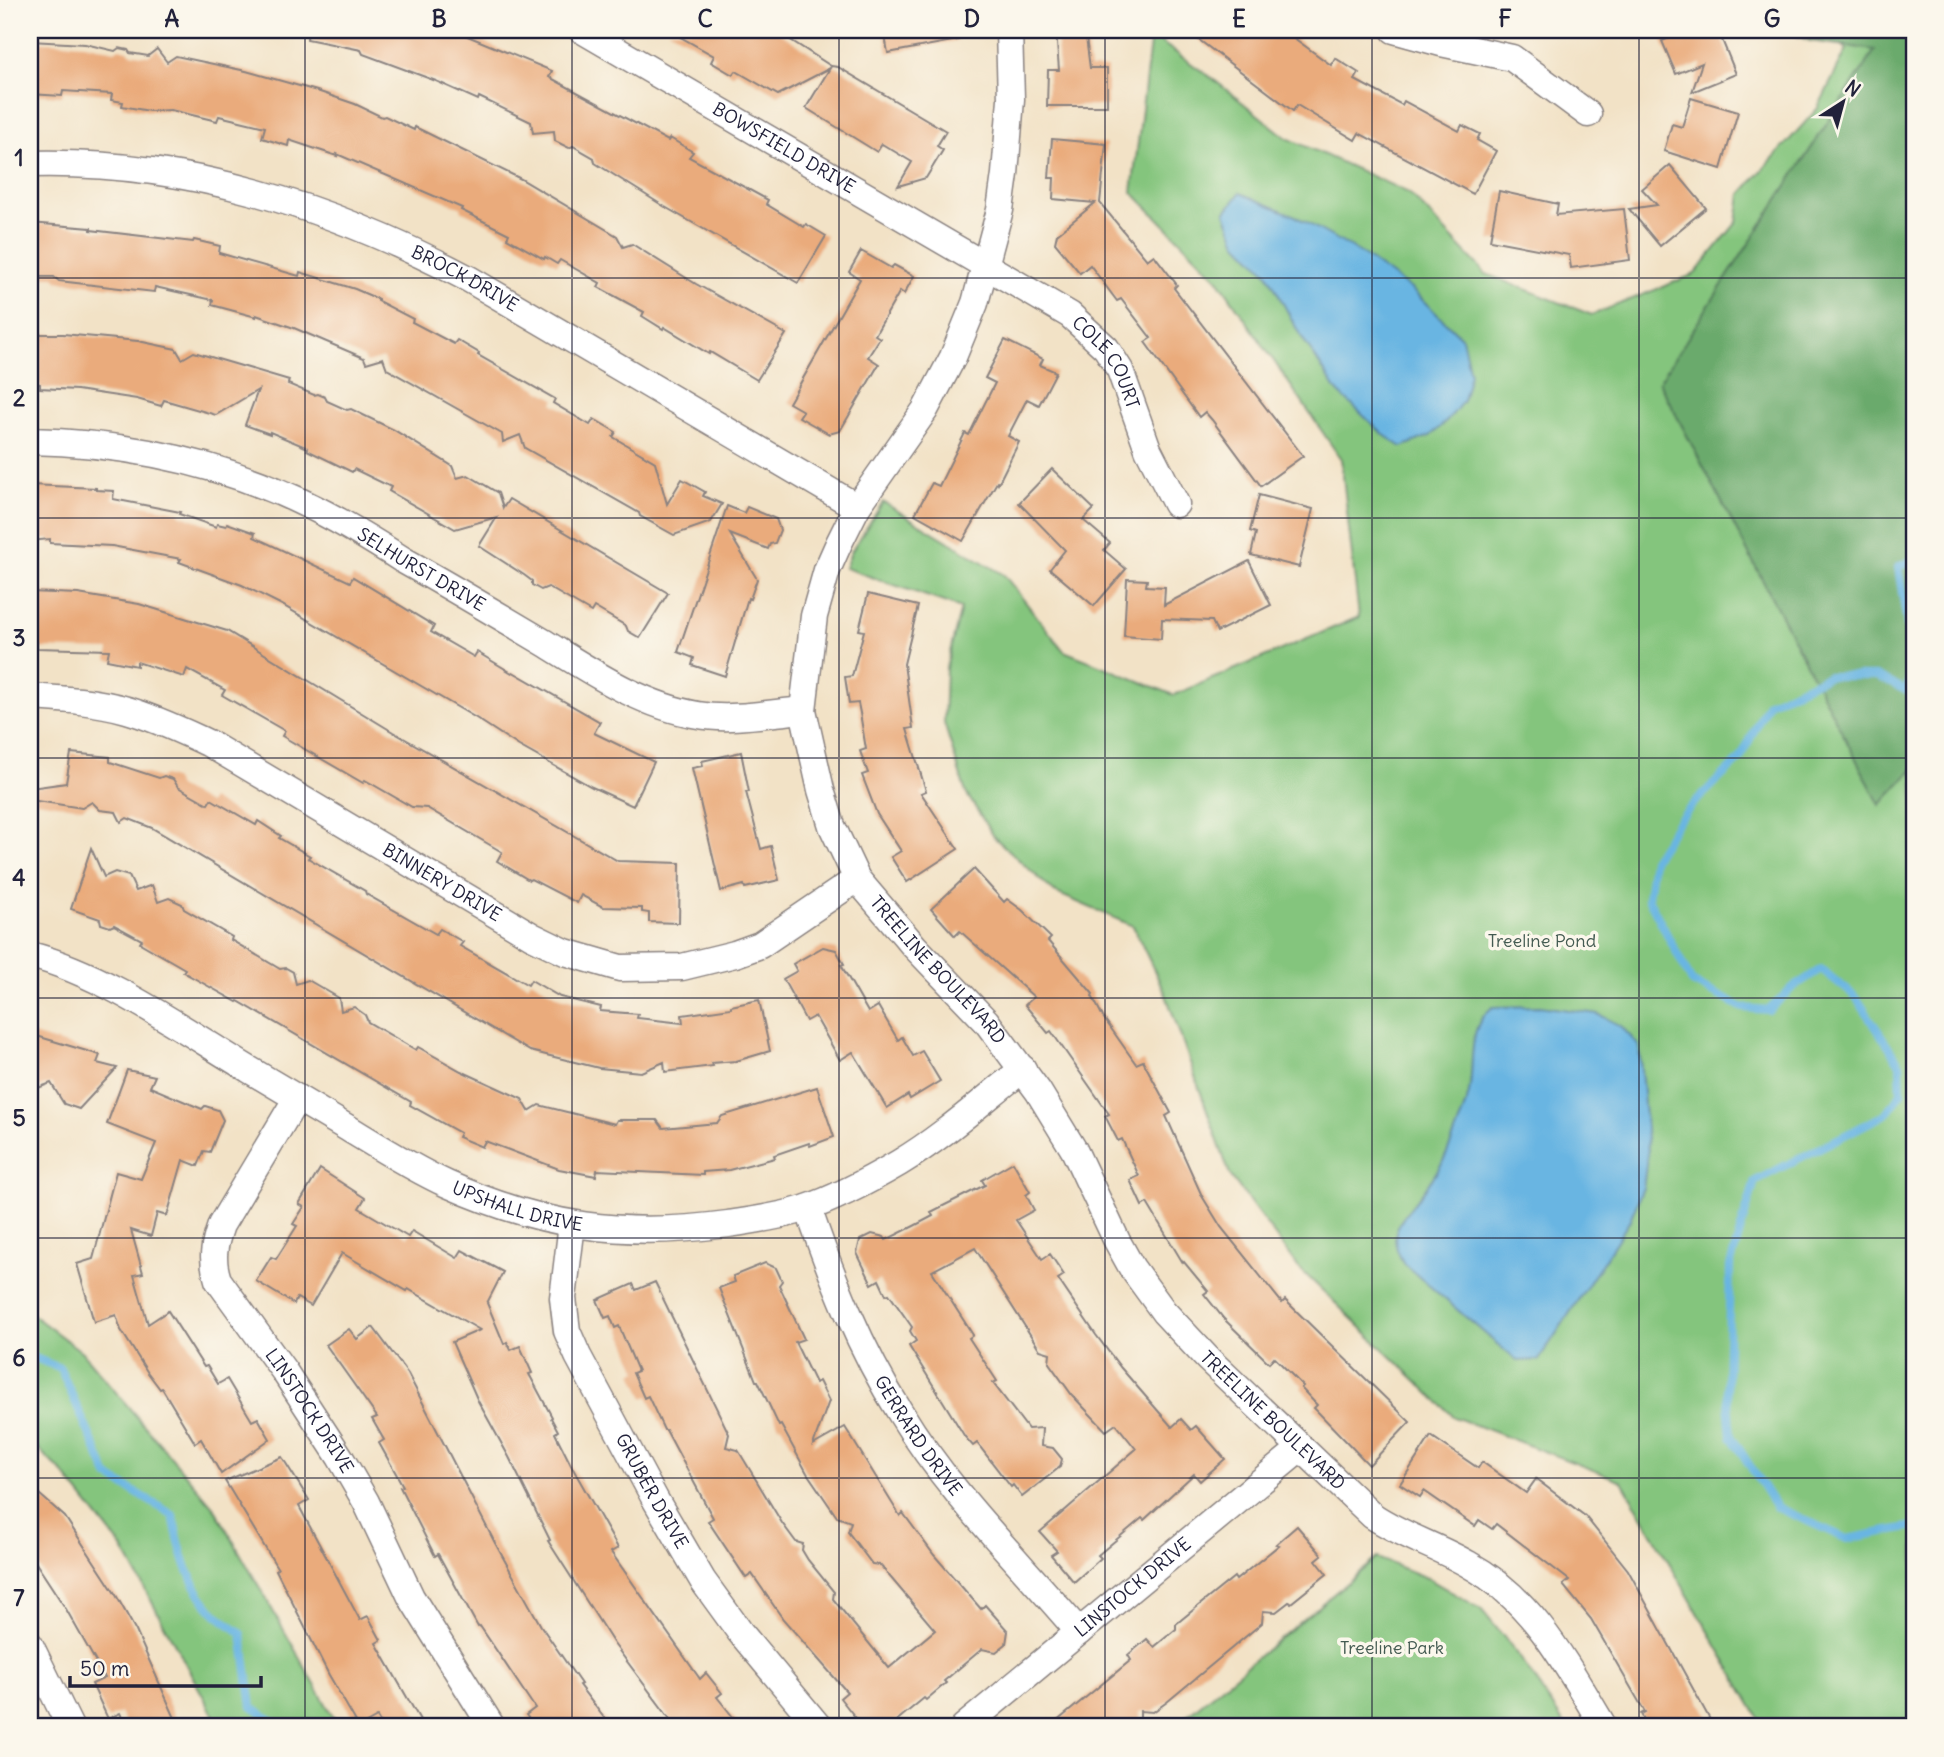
<svg xmlns="http://www.w3.org/2000/svg" width="1944" height="1757" font-family="Delius,sans-serif">
<style>
.green{fill:#84c57d;stroke:#53745c;stroke-width:2}
.forest{fill:#6baa6c;stroke:#466654;stroke-width:2}
.water{fill:#69b5e2;stroke:#466c8e;stroke-width:2}
.lines{fill:none;stroke-linecap:round;stroke-linejoin:round}
.stream{stroke:#69b5e2;stroke-width:8}
.building{fill:#eaab7c}
.minor-casing{stroke:#8a8280;stroke-width:29}
.minor{stroke:#fff;stroke-width:26}
.grid{fill:none;stroke:#22223b;stroke-width:2;stroke-opacity:0.55}
.labels{text-anchor:middle;stroke-width:7;stroke-linejoin:round;paint-order:stroke}
.street-label{font-size:18px;fill:#22223b;stroke:#fbf7ec}
.park-label{font-size:18px;fill:#445b52;stroke:#fbf7ec}
.neatline{fill:none;stroke:#22223b;stroke-width:2.5}
.grid-label{font-size:23px;text-anchor:middle;font-weight:bold;fill:#22223b}
</style>
<rect width="100%" height="100%" fill="#fbf7ec"/>
<filter id="ink" filterUnits="userSpaceOnUse"><feTurbulence type="fractalNoise" baseFrequency=".0143" numOctaves="2"/><feDisplacementMap in="SourceGraphic" scale="14" xChannelSelector="R" yChannelSelector="G"/><feConvolveMatrix kernelMatrix="1 2 1 2 8 2 1 2 1" color-interpolation-filters="sRGB"/></filter>
<filter id="wash" filterUnits="userSpaceOnUse"><feTurbulence type="fractalNoise" baseFrequency=".00686" numOctaves="4" result="noise"/><feDisplacementMap in="SourceGraphic" scale="28" xChannelSelector="R" yChannelSelector="G"/><feGaussianBlur stdDeviation="1.57" result="paint"/><feColorMatrix in="noise" values="0 0 0 0 0 0 0 0 0 0 0 0 0 0 0 0 0 1.4 0 .05"/><feComposite in="paint" operator="in"/></filter>
<g filter="url(#wash)">
<rect width="100%" height="100%" fill="#f2e2c6"/>
<g class="green">
<polygon points="1818,30 1914,30 1914,1727 1764,1727 1622,1481 1454,1417 1298,1267 1230,1175 1166,995 1133,926 1054,892 995,838 966,793 944,723 946,668 961,608 845,568 851,552 883,502 1004,575 1064,651 1174,695 1359,617 1341,459 1217,278 1132,192 1151,35 1213,79 1287,138 1409,193 1486,274 1592,315 1695,274 1737,222 1741,194 1818,108 1847,49"/>
<polygon points="30,1313 82,1352 215,1509 339,1727 220,1727 123,1549 64,1474 30,1441"/>
<polygon points="1377,1558 1427,1578 1481,1609 1517,1653 1566,1727 1173,1727"/>
</g>
<polygon class="forest" points="1783,30 1914,30 1914,768 1880,805 1659,382 1875,50 1810,41"/>
<g class="water">
<polygon points="1240,193 1295,216 1359,252 1411,289 1462,338 1470,374 1463,401 1447,421 1430,436 1402,447 1384,435 1338,392 1299,333 1267,273 1237,242 1225,213"/>
<path d="M1540,1006L1598,1014L1621,1026L1639,1046L1648,1151L1643,1188L1629,1222L1539,1360L1517,1361L1404,1264C1389,1239 1394,1228 1411,1207C1424,1191 1439,1171 1447,1153C1455,1135 1462,1115 1468,1097C1476,1067 1464,1027 1493,1007Z"/>
</g>
<g class="lines">
<g class="stream">
<polyline points="1914,559 1898,567 1913,660 1907,691 1876,676 1828,676 1768,703 1740,759 1695,802 1677,823 1653,860 1648,898 1692,982 1743,1008 1769,1010 1792,988 1821,969 1856,997 1900,1064 1901,1093 1886,1114 1755,1181 1730,1266 1727,1391 1731,1436 1776,1507 1847,1539 1914,1526"/>
<path d="M30,1356L60,1368L108,1476L173,1515C180,1551 189,1588 216,1614C224,1621 234,1627 242,1634L252,1707L282,1727"/>
</g>
</g>
<g id="blocks">
<g class="building">
<polygon points="308,30 453,30 552,71 549,77 668,141 670,138 693,152 689,157 768,200 766,204 804,227 806,224 826,236 798,283 665,207 595,163 594,158 573,146 569,148 555,141 554,131 533,133 531,122 479,97 478,100 436,81 363,54 361,50 307,39"/>
<polygon points="668,30 775,30 831,66 838,67 946,131 937,146 943,150 926,178 898,186 912,162 882,144 877,152 806,108 830,68 778,95 736,71 733,75 711,62 714,56"/>
<polygon points="884,30 957,30 958,40 888,53"/>
<polygon points="1056,30 1085,30 1090,68 1107,68 1107,106 1047,106 1048,70 1059,70"/>
<polygon points="1186,30 1283,30 1331,65 1335,58 1359,73 1355,80 1402,105 1404,101 1459,131 1462,125 1480,134 1477,140 1496,151 1473,194 1359,133 1355,140 1297,105 1293,111"/>
<polygon points="1689,30 1718,30 1736,74 1692,92 1702,63 1676,74 1662,41"/>
<polygon points="30,41 85,44 115,51 119,48 128,50 130,53 148,56 157,49 167,62 176,56 246,71 317,91 355,104 382,117 385,116 414,130 415,127 521,179 617,236 623,247 632,244 696,284 786,334 757,380 710,352 709,354 664,327 663,329 642,316 644,312 598,287 600,283 560,260 557,264 545,257 544,259 507,238 509,234 461,210 462,208 337,154 337,156 289,140 288,146 262,138 265,127 219,116 217,121 171,110 149,111 122,106 123,102 111,100 112,94 63,91 62,96 30,94"/>
<polygon points="1691,98 1738,112 1721,169 1664,151 1672,124 1682,127"/>
<polygon points="1052,139 1106,144 1100,203 1147,260 1154,255 1177,285 1174,288 1303,456 1261,486 1212,420 1205,412 1199,417 1145,342 1151,338 1121,299 1117,301 1090,265 1080,273 1055,243 1057,234 1095,203 1053,199 1054,178 1049,178"/>
<polygon points="1670,165 1706,208 1660,246 1629,209 1657,205 1642,189"/>
<polygon points="1499,191 1558,204 1556,215 1624,209 1630,260 1571,268 1569,255 1490,240"/>
<polygon points="30,223 91,228 91,230 193,242 194,240 220,246 219,253 299,276 300,272 355,289 378,299 378,301 413,319 412,322 454,344 457,340 479,353 478,355 555,399 553,403 590,425 594,419 616,432 613,437 655,462 667,504 682,479 705,492 703,496 722,504 711,522 674,535 640,516 639,513 525,448 520,435 503,442 502,434 387,369 383,358 366,363 364,358 294,328 256,315 256,317 212,305 213,300 155,287 154,292 59,281 54,277 30,277"/>
<polygon points="861,251 891,268 894,265 914,276 904,294 900,291 875,335 880,338 868,357 879,364 840,431 829,434 799,417 803,411 789,403 860,279 849,272"/>
<polygon points="30,334 63,334 138,341 176,349 182,359 194,352 289,380 288,384 314,395 318,394 325,397 327,401 347,410 351,409 394,430 452,466 457,478 468,475 498,493 503,508 509,499 668,593 640,638 628,631 626,626 594,607 591,612 548,587 541,590 532,585 532,581 524,575 479,546 497,517 455,529 389,491 391,487 354,469 352,472 307,450 308,448 270,432 270,434 245,425 258,390 216,415 164,400 161,406 137,399 77,390 40,388 40,384 30,383"/>
<polygon points="1005,340 1043,359 1040,365 1056,372 1039,405 1027,399 1008,436 1019,442 998,484 997,482 963,541 915,514 932,483 939,486 965,433 969,435 995,383 985,378"/>
<polygon points="1052,469 1094,509 1083,520 1110,543 1104,550 1126,569 1094,606 1050,569 1065,550 1019,503"/>
<polygon points="30,485 96,488 96,490 114,491 113,499 180,512 179,514 216,527 217,524 226,526 227,523 255,533 254,537 350,582 353,577 434,626 431,632 474,657 477,652 512,673 513,672 600,722 594,733 654,762 633,806 592,787 519,746 476,718 282,605 242,585 179,562 181,559 112,546 50,543 50,539 30,541"/>
<polygon points="1259,495 1313,509 1299,567 1251,555 1256,533 1250,531"/>
<polygon points="727,506 744,513 747,507 776,519 780,530 775,543 770,544 768,549 730,534 757,579 750,599 748,598 725,676 692,665 694,658 678,652"/>
<polygon points="1249,561 1271,605 1217,632 1212,621 1162,619 1161,639 1124,636 1127,579 1147,580 1146,586 1165,587 1164,605"/>
<polygon points="30,592 78,594 139,604 227,631 393,732 618,861 680,863 679,923 649,922 649,913 642,912 642,908 603,907 581,895 577,903 531,879 529,880 497,861 502,852 427,808 412,807 365,780 363,783 282,736 285,731 222,695 225,690 187,669 184,677 137,662 137,666 107,660 109,650 37,648 37,642 30,641"/>
<polygon points="868,594 918,606 904,664 913,728 907,729 926,791 921,793 958,849 907,882 891,857 901,851 877,814 862,775 868,773 860,751 866,749 860,713 858,703 849,704 845,677 852,676 864,631 859,630"/>
<polygon points="741,752 749,792 746,792 761,849 771,846 779,880 745,888 744,885 721,891 692,768 703,766 702,761"/>
<polygon points="71,753 110,757 110,762 159,778 164,776 173,779 178,787 208,804 211,799 256,825 258,821 281,836 279,838 310,856 308,858 365,891 366,894 436,934 440,929 463,942 460,946 528,985 531,980 560,997 601,1007 600,1011 638,1014 637,1018 683,1023 682,1015 731,1008 731,1006 759,1000 770,1051 736,1061 712,1063 713,1066 665,1072 664,1062 641,1072 599,1068 530,1051 152,828 127,818 121,822 116,812 100,810 92,802 82,808 30,800 30,788 66,783"/>
<polygon points="91,848 104,877 115,872 129,876 136,891 152,885 158,902 169,898 182,904 184,909 232,937 231,940 280,969 286,968 293,972 296,984 308,980 339,998 341,1011 354,1007 365,1015 368,1022 416,1050 418,1047 461,1071 522,1099 529,1111 539,1105 615,1124 617,1120 657,1120 663,1128 717,1123 722,1116 817,1087 834,1137 810,1146 809,1143 774,1155 775,1158 729,1170 703,1172 703,1175 597,1170 596,1176 559,1169 485,1141 482,1147 458,1137 460,1133 410,1105 411,1102 238,1001 237,1002 183,972 185,969 140,943 142,940 114,925 110,927 101,924 100,919 71,909"/>
<polygon points="974,869 1004,902 1007,899 1022,910 1051,938 1048,941 1093,994 1092,996 1103,1017 1136,1064 1143,1061 1171,1113 1166,1116 1202,1196 1221,1227 1282,1303 1285,1300 1410,1422 1369,1465 1314,1408 1317,1405 1301,1388 1303,1386 1274,1357 1269,1363 1224,1319 1204,1294 1208,1291 1184,1262 1183,1263 1147,1203 1142,1206 1130,1180 1139,1176 1122,1139 1118,1141 1105,1116 1109,1114 1051,1031 1048,1033 1025,1005 1034,997 960,931 955,936 931,909"/>
<polygon points="823,947 836,950 844,964 841,965 868,1012 878,1006 898,1040 902,1037 913,1056 922,1051 940,1081 910,1099 908,1095 887,1108 853,1052 840,1060 815,1016 806,1021 783,979 797,971 793,964"/>
<polygon points="30,1034 100,1055 97,1063 117,1068 79,1109 64,1104 51,1083 30,1091"/>
<polygon points="127,1070 155,1076 150,1087 202,1109 205,1106 218,1110 223,1120 210,1152 204,1151 198,1166 183,1160 167,1216 157,1213 151,1236 131,1230 143,1273 134,1275 148,1324 168,1311 204,1367 207,1366 218,1384 227,1379 252,1421 258,1418 270,1439 221,1474 201,1439 195,1443 162,1388 160,1389 148,1373 121,1330 116,1315 94,1322 77,1264 93,1259 116,1172 141,1179 156,1143 107,1124"/>
<polygon points="1013,1162 1030,1192 1026,1195 1034,1210 1016,1220 1042,1259 1050,1254 1064,1275 1058,1279 1096,1335 1121,1368 1172,1427 1181,1419 1191,1430 1196,1426 1225,1459 1200,1481 1194,1474 1144,1520 1142,1518 1098,1555 1101,1558 1074,1582 1051,1555 1057,1551 1040,1532 1136,1449 1116,1424 1106,1431 1072,1395 1049,1363 1050,1353 1040,1350 975,1248 932,1271 973,1335 969,1338 997,1381 993,1383 1028,1429 1042,1428 1041,1446 1053,1448 1062,1459 1060,1467 1022,1497 1013,1485 1011,1487 977,1443 973,1446 965,1437 909,1346 916,1341 910,1331 912,1327 889,1294 886,1295 879,1280 872,1284 857,1253 860,1240 872,1234 884,1237 886,1240 914,1226 933,1216 931,1212 985,1185 982,1180"/>
<polygon points="320,1169 365,1198 359,1208 408,1237 412,1231 457,1258 462,1250 503,1272 487,1303 504,1344 507,1342 511,1350 520,1346 532,1373 529,1374 552,1417 551,1418 558,1431 555,1433 572,1467 618,1548 611,1552 700,1679 706,1673 722,1693 717,1697 741,1727 676,1727 614,1644 548,1541 550,1540 509,1457 478,1401 452,1342 480,1330 408,1289 407,1291 342,1253 311,1306 297,1298 294,1304 256,1281 271,1257 276,1259 297,1226 293,1224 304,1207 299,1204"/>
<polygon points="765,1263 776,1268 782,1281 779,1285 804,1339 795,1342 815,1383 819,1381 829,1401 813,1445 845,1427 900,1516 903,1513 934,1555 981,1609 985,1605 1008,1631 1006,1644 996,1652 982,1649 944,1681 946,1683 926,1700 924,1698 889,1727 863,1727 840,1698 847,1692 783,1619 752,1574 746,1578 708,1521 713,1518 666,1430 664,1430 648,1396 644,1398 633,1373 638,1371 619,1326 615,1328 610,1316 605,1318 597,1300 633,1284 636,1290 655,1282 729,1434 726,1447 738,1450 782,1523 796,1542 803,1544 802,1550 808,1560 834,1592 833,1599 889,1668 935,1630 880,1565 872,1564 848,1532 851,1522 837,1517 807,1473 781,1425 779,1426 758,1381 756,1381 719,1288 735,1282 733,1276"/>
<polygon points="373,1327 408,1374 495,1543 541,1626 581,1684 579,1685 611,1727 535,1727 526,1715 535,1708 480,1626 478,1627 438,1554 435,1556 400,1487 403,1486 379,1443 384,1440 372,1419 377,1417 326,1345 349,1329 357,1339"/>
<polygon points="1431,1436 1478,1468 1482,1462 1526,1493 1536,1479 1585,1516 1628,1570 1714,1727 1648,1727 1641,1714 1645,1712 1591,1619 1563,1585 1569,1580 1496,1524 1492,1529 1479,1520 1475,1526 1424,1491 1420,1497 1400,1484"/>
<polygon points="282,1457 309,1500 299,1506 309,1525 360,1620 368,1616 381,1640 376,1643 424,1727 383,1727 377,1717 359,1727 329,1675 276,1570 278,1569 225,1481"/>
<polygon points="30,1486 65,1517 116,1595 136,1631 179,1727 127,1727 120,1713 108,1719 92,1684 105,1678 66,1609 30,1554"/>
<polygon points="1297,1526 1322,1555 1316,1560 1327,1574 1291,1603 1289,1602 1276,1612 1263,1611 1262,1623 1167,1702 1153,1712 1140,1711 1140,1727 1050,1727 1131,1660 1128,1655 1147,1639 1154,1647 1176,1629 1176,1624 1234,1577 1236,1580 1279,1545 1276,1544"/>
</g>
</g>
</g>
<g filter="url(#ink)">
<use href="#blocks" fill-opacity="0" stroke="#8a8280" stroke-width="2"/>
<g class="lines">
<defs>
<g id="minor">
<path id="s1" d="M582,30L1070,315L1106,348L1120,370L1148,449L1176,504"/>
<path id="s2" d="M1009,30L1011,99L1005,174L1000,210L975,303L953,357L925,410L857,507L839,543L827,570L814,616L803,710L821,790L832,826L857,879L914,946L986,1021L1038,1091L1074,1150L1117,1241L1132,1268L1164,1312L1208,1359L1373,1516C1403,1536 1437,1546 1468,1564C1534,1600 1567,1666 1604,1727"/>
<polyline points="1394,30 1441,43 1512,58 1588,114"/>
<path id="s3" d="M30,164C187,160 331,206 469,279L857,507"/>
<path id="s4" d="M30,441C130,443 227,464 316,509C346,524 375,542 403,560C451,587 498,615 545,643C592,672 642,706 698,715C732,721 769,713 803,710"/>
<path id="s5" d="M30,697C62,699 96,701 127,710C155,718 182,731 208,743L532,936L565,952L620,968L682,967L735,954L760,945L857,879"/>
<path id="s6" d="M30,955C103,973 185,1031 250,1070C282,1089 314,1108 346,1127C379,1147 412,1168 447,1184C543,1227 624,1238 728,1224C754,1220 779,1217 804,1209C837,1198 870,1180 899,1163C944,1136 982,1101 1023,1069"/>
<path id="s7" d="M297,1098L221,1225C214,1245 211,1259 218,1280L284,1371L340,1457L366,1502L411,1597L492,1727"/>
<path id="s8" d="M808,1208C832,1278 860,1349 900,1412C949,1493 1018,1560 1079,1632"/>
<path id="s9" d="M572,1224L563,1298L567,1331L578,1356L655,1499L703,1581L740,1632L819,1727"/>
<polyline points="30,1645 70,1727"/>
<path id="s10" d="M964,1727L1300,1449"/>
</g>
</defs>
<use href="#minor" class="minor-casing"/>
<use href="#minor" class="minor"/>
</g>
</g>
<path class="grid" d="M305,30V1727M572,30V1727M839,30V1727M1105,30V1727M1372,30V1727M1639,30V1727M30,278H1914M30,518H1914M30,758H1914M30,998H1914M30,1238H1914M30,1478H1914"/>
<g class="labels">
<g class="street-label">
<text dy="6" stroke="none"><textPath href="#s1" startOffset="234">BOWSFIELD DRIVE</textPath></text>
<text dy="6" stroke="none"><textPath href="#s3" startOffset="455">BROCK DRIVE</textPath></text>
<text dy="6" stroke="none"><textPath href="#s1" startOffset="626">COLE COURT</textPath></text>
<text dy="6" stroke="none"><textPath href="#s4" startOffset="418">SELHURST DRIVE</textPath></text>
<text dy="6" stroke="none"><textPath href="#s5" startOffset="458">BINNERY DRIVE</textPath></text>
<text dy="6" stroke="none"><textPath href="#s2" startOffset="1026">TREELINE BOULEVARD</textPath></text>
<text dy="6" stroke="none"><textPath href="#s6" startOffset="551">UPSHALL DRIVE</textPath></text>
<text dy="6" stroke="none"><textPath href="#s7" startOffset="364">LINSTOCK DRIVE</textPath></text>
<text dy="6" stroke="none"><textPath href="#s2" startOffset="1592">TREELINE BOULEVARD</textPath></text>
<text dy="6" stroke="none"><textPath href="#s8" startOffset="254">GERRARD DRIVE</textPath></text>
<text dy="6" stroke="none"><textPath href="#s9" startOffset="289">GRUBER DRIVE</textPath></text>
<text dy="6" stroke="none"><textPath href="#s10" startOffset="219">LINSTOCK DRIVE</textPath></text>
</g>
<g class="park-label">
<text x="1542" y="947">Treeline Pond</text>
<text x="1392" y="1654">Treeline Park</text>
</g>
</g>
<rect width="1944" height="1757" fill="none" stroke="#fbf7ec" stroke-width="77"/>
<g transform="translate(1843 102) rotate(36)" stroke="#fbf7ec" stroke-width="5" paint-order="stroke">
<path d="M0-5L12 26L0 18L-12 26Z" fill="#22223b"/>
<text y="-10" font-size="19" font-weight="bold" text-anchor="middle" fill="#22223b">N</text>
</g>
<path d="M70 1676v10h191v-10" fill="none" stroke="#22223b" stroke-width="3.5"/>
<text x="80" y="1676" font-size="21" fill="#22223b" stroke="#fbf7ec" stroke-width="5" paint-order="stroke">50 m</text>
<rect x="38" y="38" width="1868" height="1680" class="neatline"/>
<g class="grid-label">
<text x="172" y="27">A</text>
<text x="439" y="27">B</text>
<text x="705" y="27">C</text>
<text x="972" y="27">D</text>
<text x="1239" y="27">E</text>
<text x="1505" y="27">F</text>
<text x="1772" y="27">G</text>
<text x="19" y="166">1</text>
<text x="19" y="406">2</text>
<text x="19" y="646">3</text>
<text x="19" y="886">4</text>
<text x="19" y="1126">5</text>
<text x="19" y="1366">6</text>
<text x="19" y="1606">7</text>
</g>
</svg>
